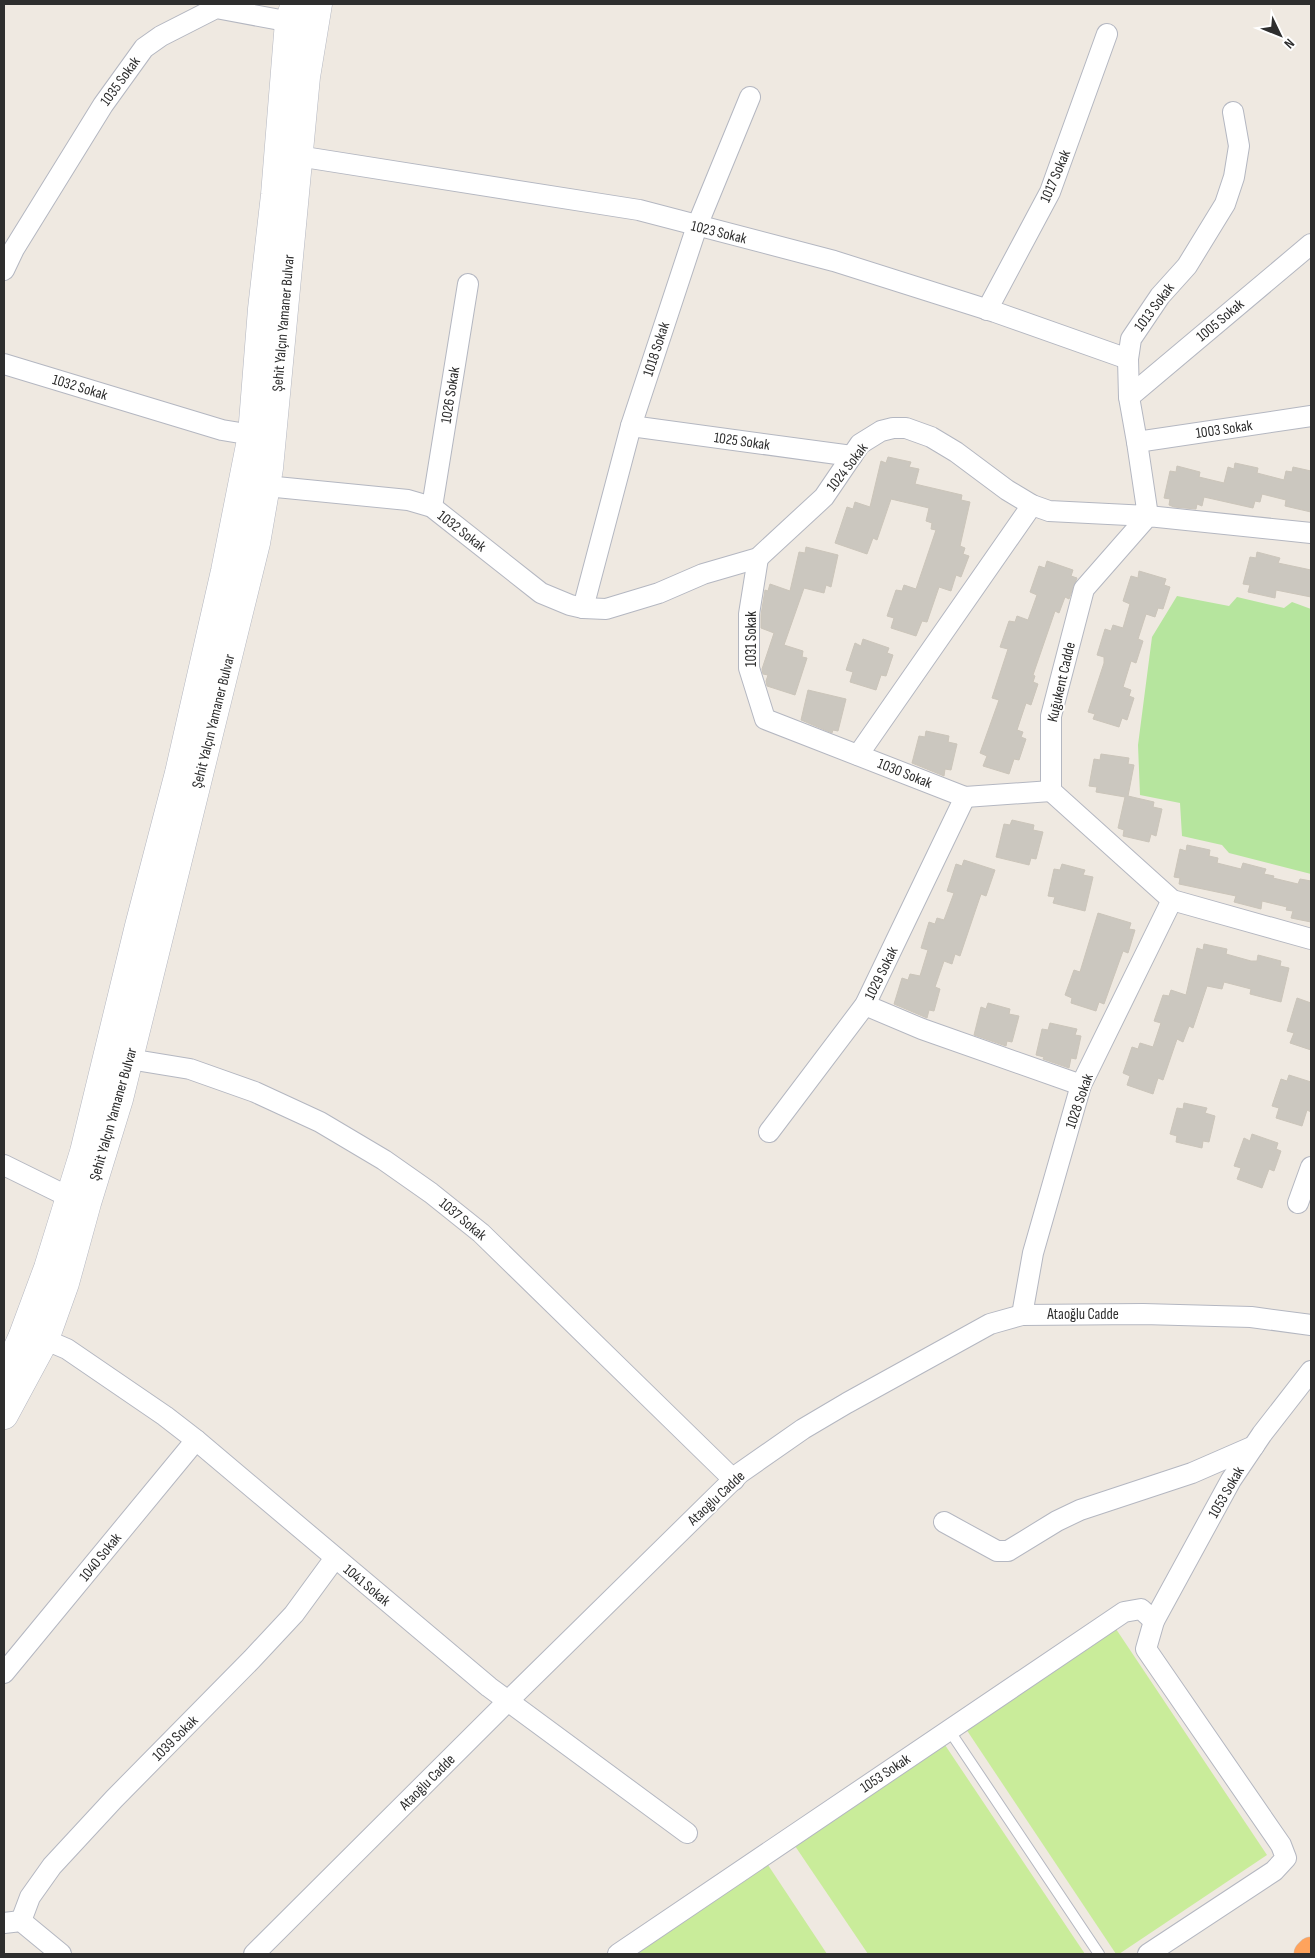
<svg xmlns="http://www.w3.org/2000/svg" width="1315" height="1958" font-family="'Sofia Sans Condensed',sans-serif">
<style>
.green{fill:#b6e59e}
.pitch{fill:#c9ec9a}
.building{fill:#cbc7bf;stroke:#cbc5ba}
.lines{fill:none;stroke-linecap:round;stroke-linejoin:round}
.lane-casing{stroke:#b4b7c1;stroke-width:12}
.street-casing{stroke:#b4b7c1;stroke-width:22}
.secondary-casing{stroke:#b4b7c1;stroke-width:29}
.highway-casing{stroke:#c9c9c9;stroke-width:29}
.lane{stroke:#fff;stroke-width:10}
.street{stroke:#fff;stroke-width:20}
.secondary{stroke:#fff;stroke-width:28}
.highway{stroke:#ffa35c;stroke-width:28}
.labels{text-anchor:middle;stroke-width:4;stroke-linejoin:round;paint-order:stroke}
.street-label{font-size:15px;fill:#2e2e2e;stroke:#fff}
</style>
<rect width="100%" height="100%" fill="#efe9e1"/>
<polygon class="green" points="1177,596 1229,606 1237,597 1284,608 1292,602 1311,609 1311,874 1229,853 1222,845 1182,836 1180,803 1140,795 1138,745 1152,637"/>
<g class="pitch">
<polygon points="1116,1629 1267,1855 1119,1954 1116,1954 966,1729"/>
<polygon points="943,1742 1085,1954 868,1954 793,1843"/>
<polygon points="768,1865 827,1954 634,1954"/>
</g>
<g class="building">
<polygon points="888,457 911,462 909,467 919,469 915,484 962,495 961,500 970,502 960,546 965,548 963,554 969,556 961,577 956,575 951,591 939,587 927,622 922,621 916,636 891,628 894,618 887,616 896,590 902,591 904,585 916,589 936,530 931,529 932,523 926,521 929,508 891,499 877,540 873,538 867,554 835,543 847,507 853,509 855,502 870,507 881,461 886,463"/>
<polygon points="1235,463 1258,468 1257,473 1284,480 1286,471 1292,472 1293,467 1311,471 1311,512 1285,506 1286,500 1262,494 1260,502 1255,501 1253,508 1204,497 1202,506 1197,504 1196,509 1174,507 1169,505 1170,499 1164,498 1170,471 1176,472 1177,466 1200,472 1199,477 1224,483 1228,467 1234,469"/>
<polygon points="806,547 838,555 831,587 826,585 824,593 804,588 784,645 803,651 802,657 807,658 795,695 767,686 766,681 768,675 763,674 762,669 774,633 761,628 761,615 765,590 768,591 770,584 790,591 799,552 805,553"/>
<polygon points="1257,552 1280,558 1278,563 1311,570 1311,597 1276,590 1275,598 1248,592 1250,585 1243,584 1250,557 1256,558"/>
<polygon points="1047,561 1073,570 1071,576 1077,578 1069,599 1065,597 1059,613 1055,611 1033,675 1035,676 1033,682 1038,684 1031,705 1026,703 1017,730 1023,732 1021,737 1026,739 1019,760 1014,759 1009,774 983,766 987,756 980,753 999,700 992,698 1008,649 1000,647 1009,621 1015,622 1017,616 1028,620 1037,595 1030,592 1039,566 1045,568"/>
<polygon points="1139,571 1166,579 1164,585 1170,587 1163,609 1158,608 1155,617 1146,614 1138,639 1143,641 1136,663 1131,661 1123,687 1131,690 1129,696 1134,698 1127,720 1122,718 1119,727 1093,719 1095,714 1088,712 1104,663 1104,657 1097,655 1105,629 1111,631 1113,625 1123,628 1130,604 1123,601 1131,576 1138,578"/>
<polygon points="863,639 889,648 887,653 893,655 886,676 881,675 876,690 850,682 853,672 846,670 855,643 861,646"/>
<polygon points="808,690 846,699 838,731 833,730 832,733 801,720"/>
<polygon points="926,731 949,736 948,742 957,744 951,770 945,769 944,776 912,763 919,736 925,737"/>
<polygon points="1101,754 1129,758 1128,764 1134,765 1128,796 1154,802 1153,807 1162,809 1156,836 1151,834 1149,842 1123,836 1124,830 1118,828 1125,797 1096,792 1097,787 1089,786 1094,759 1100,760"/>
<polygon points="1012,820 1034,825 1033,830 1043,832 1036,859 1031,858 1029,865 996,857 1004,824 1010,825"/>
<polygon points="1187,845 1210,850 1209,856 1218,858 1217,863 1241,869 1243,863 1266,869 1264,874 1274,876 1273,878 1298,884 1300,879 1311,881 1311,922 1291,918 1293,911 1286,910 1287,907 1262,901 1261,909 1234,902 1236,896 1179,884 1180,878 1174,877 1180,849 1186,851"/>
<polygon points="964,860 995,870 986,896 981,894 960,956 955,954 952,964 944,961 935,987 940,989 934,1011 929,1010 927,1018 894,1004 902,978 908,980 910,974 920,976 928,950 921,948 929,922 935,924 937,918 944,920 954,893 947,891 956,864 962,866"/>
<polygon points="1062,864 1085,870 1083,875 1093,877 1085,911 1053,903 1055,897 1048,896 1054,869 1060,870"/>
<polygon points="1098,913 1131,923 1129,929 1135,930 1128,953 1123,951 1104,1004 1099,1002 1096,1011 1071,1003 1072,998 1065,995 1074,970 1080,972"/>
<polygon points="1204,944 1227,949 1226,954 1251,961 1257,961 1258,955 1281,961 1280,966 1289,968 1281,1002 1250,994 1251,989 1224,982 1222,989 1207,986 1193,1028 1189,1026 1183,1042 1177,1039 1163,1080 1158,1078 1153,1094 1127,1085 1130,1076 1123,1073 1132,1047 1138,1049 1140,1043 1153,1047 1161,1023 1154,1021 1163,995 1169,996 1171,990 1186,995 1197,948 1203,950"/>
<polygon points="1297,998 1311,1003 1311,1050 1290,1043 1294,1033 1287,1031"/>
<polygon points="988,1003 1010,1009 1009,1014 1019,1016 1012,1042 1007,1041 1006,1046 974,1035 981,1007 986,1009"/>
<polygon points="1050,1023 1077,1029 1075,1035 1081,1036 1076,1059 1071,1058 1069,1068 1043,1059 1044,1057 1036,1055 1042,1029 1048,1030"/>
<polygon points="1289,1075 1311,1082 1311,1112 1307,1110 1302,1126 1276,1118 1279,1108 1272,1106 1281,1079 1287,1081"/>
<polygon points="1184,1103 1207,1108 1205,1113 1215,1116 1209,1142 1203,1141 1202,1148 1176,1142 1177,1136 1170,1134 1177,1108 1183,1109"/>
<polygon points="1252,1134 1278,1143 1276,1149 1281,1151 1274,1171 1269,1169 1262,1188 1237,1179 1241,1168 1234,1166 1244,1138 1250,1141"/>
</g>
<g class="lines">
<defs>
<polyline id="lane" points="949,1730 1099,1954"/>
<g id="street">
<polyline points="285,154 639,210 834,261 995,312 1128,359"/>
<polyline points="4,270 14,249 103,105 144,48 161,36 216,8 302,24"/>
<polyline points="987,310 1050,192 1107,34"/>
<polyline points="4,364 222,430 265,437"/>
<polyline points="1129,397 1311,244"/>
<polyline points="631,426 852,456"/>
<polyline points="1137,442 1311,416"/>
<polyline points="252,482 266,486 408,500 432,507 541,593 570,605 583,608 606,609 659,593 703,574 758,558 824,497 860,444 881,431 893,428 906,428 931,437 956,452 1007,490 1032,505 1049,511 1148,516 1137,442 1129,397 1128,359 1131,339 1160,296 1187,266 1225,204 1234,177 1239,146 1233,112"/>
<polyline points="432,507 468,284"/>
<polyline points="1311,533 1148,516 1084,589 1051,716 1051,791 1172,900 1311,939"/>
<polyline points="758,558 749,614 749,668 765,719 965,797 1051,791"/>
<polyline points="583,608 631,426 697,226 750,97"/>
<polyline points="858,755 1032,505"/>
<polyline points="865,1005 922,1029 1081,1085"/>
<polyline points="116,1054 129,1059 190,1069 255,1092 320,1122 384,1160 431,1193 481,1233 734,1480"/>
<polyline points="769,1132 865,1005 965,797"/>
<polyline points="4,1165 69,1197 83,1202"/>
<polyline points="1298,1203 1311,1167"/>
<polyline points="1022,1315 1033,1253 1081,1085 1172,900"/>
<polyline points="32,1334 67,1349 165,1416 196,1440 489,1687 687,1833"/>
<polyline points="944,1522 997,1551 1008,1551 1057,1521 1080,1510 1192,1473 1254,1446"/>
<polyline points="4,1673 196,1440"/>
<polyline points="21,1921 30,1897 52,1866 114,1799 252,1659 294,1614 335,1558"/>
<polyline points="4,1923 21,1921 61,1954"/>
<polyline points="254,1954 508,1701 740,1473 803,1429 847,1403 990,1324 1022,1315 1143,1314 1251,1317 1311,1325"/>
<polyline points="618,1954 1124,1612 1141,1609 1154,1621"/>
<polyline points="1148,1954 1274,1871 1286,1858 1281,1845 1146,1649 1154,1621 1231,1480 1262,1434 1311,1371"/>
</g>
<g id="secondary">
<polyline points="4,1378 22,1338 48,1268 84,1152 139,926 179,773 225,571 252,435 262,309 275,195 289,22 295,4"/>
<polyline points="4,1415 45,1339 65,1283 87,1203 119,1099 256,543 269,468 306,77 318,4"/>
</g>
<polyline id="highway" points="1308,1954 1311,1951"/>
</defs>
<use href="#lane" class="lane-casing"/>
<use href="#street" class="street-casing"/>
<use href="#secondary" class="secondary-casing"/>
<use href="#highway" class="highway-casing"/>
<use href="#lane" class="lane"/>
<use href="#street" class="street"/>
<use href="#secondary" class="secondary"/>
<use href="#highway" class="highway"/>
</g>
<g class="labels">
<g class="street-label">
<text transform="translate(120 81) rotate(-54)" y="5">1035 Sokak</text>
<text transform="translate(1055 176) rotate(-67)" y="5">1017 Sokak</text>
<text transform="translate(719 232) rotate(14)" y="5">1023 Sokak</text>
<text transform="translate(1154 307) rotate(-53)" y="5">1013 Sokak</text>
<text transform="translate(1220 320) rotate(-40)" y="5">1005 Sokak</text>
<text transform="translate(283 323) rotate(-85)" y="5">Şehit Yalçın Yamaner Bulvar</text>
<text transform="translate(656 349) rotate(-72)" y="5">1018 Sokak</text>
<text transform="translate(80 387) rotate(17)" y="5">1032 Sokak</text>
<text transform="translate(450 395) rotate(-81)" y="5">1026 Sokak</text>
<text transform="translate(1224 429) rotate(-8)" y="5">1003 Sokak</text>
<text transform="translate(742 441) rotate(8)" y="5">1025 Sokak</text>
<text transform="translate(847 467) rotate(-52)" y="5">1024 Sokak</text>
<text transform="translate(462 531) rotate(38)" y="5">1032 Sokak</text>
<text transform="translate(751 639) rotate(-90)" y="5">1031 Sokak</text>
<text transform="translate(1061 682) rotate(-77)" y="5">Kuğukent Cadde</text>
<text transform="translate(213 721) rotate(-76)" y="5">Şehit Yalçın Yamaner Bulvar</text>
<text transform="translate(905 773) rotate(22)" y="5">1030 Sokak</text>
<text transform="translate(881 973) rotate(-64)" y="5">1029 Sokak</text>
<text transform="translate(1079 1101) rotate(-71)" y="5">1028 Sokak</text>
<text transform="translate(113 1114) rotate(-74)" y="5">Şehit Yalçın Yamaner Bulvar</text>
<text transform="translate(463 1219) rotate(40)" y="5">1037 Sokak</text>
<text x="1083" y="1319">Ataoğlu Cadde</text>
<text transform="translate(1226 1492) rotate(-60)" y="5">1053 Sokak</text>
<text transform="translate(716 1498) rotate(-43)" y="5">Ataoğlu Cadde</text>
<text transform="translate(100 1557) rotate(-51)" y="5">1040 Sokak</text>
<text transform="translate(367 1585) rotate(40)" y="5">1041 Sokak</text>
<text transform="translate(175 1738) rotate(-45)" y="5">1039 Sokak</text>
<text transform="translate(885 1773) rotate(-34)" y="5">1053 Sokak</text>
<text transform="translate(427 1782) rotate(-45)" y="5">Ataoğlu Cadde</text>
</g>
</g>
<rect width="1315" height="1958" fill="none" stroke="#2e2e2e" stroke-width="10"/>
<g transform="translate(1280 35) rotate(133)" stroke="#ffffff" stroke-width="4" paint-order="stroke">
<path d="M0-4L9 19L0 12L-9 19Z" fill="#2e2e2e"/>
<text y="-8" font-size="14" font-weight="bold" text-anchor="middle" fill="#2e2e2e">N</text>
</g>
</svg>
